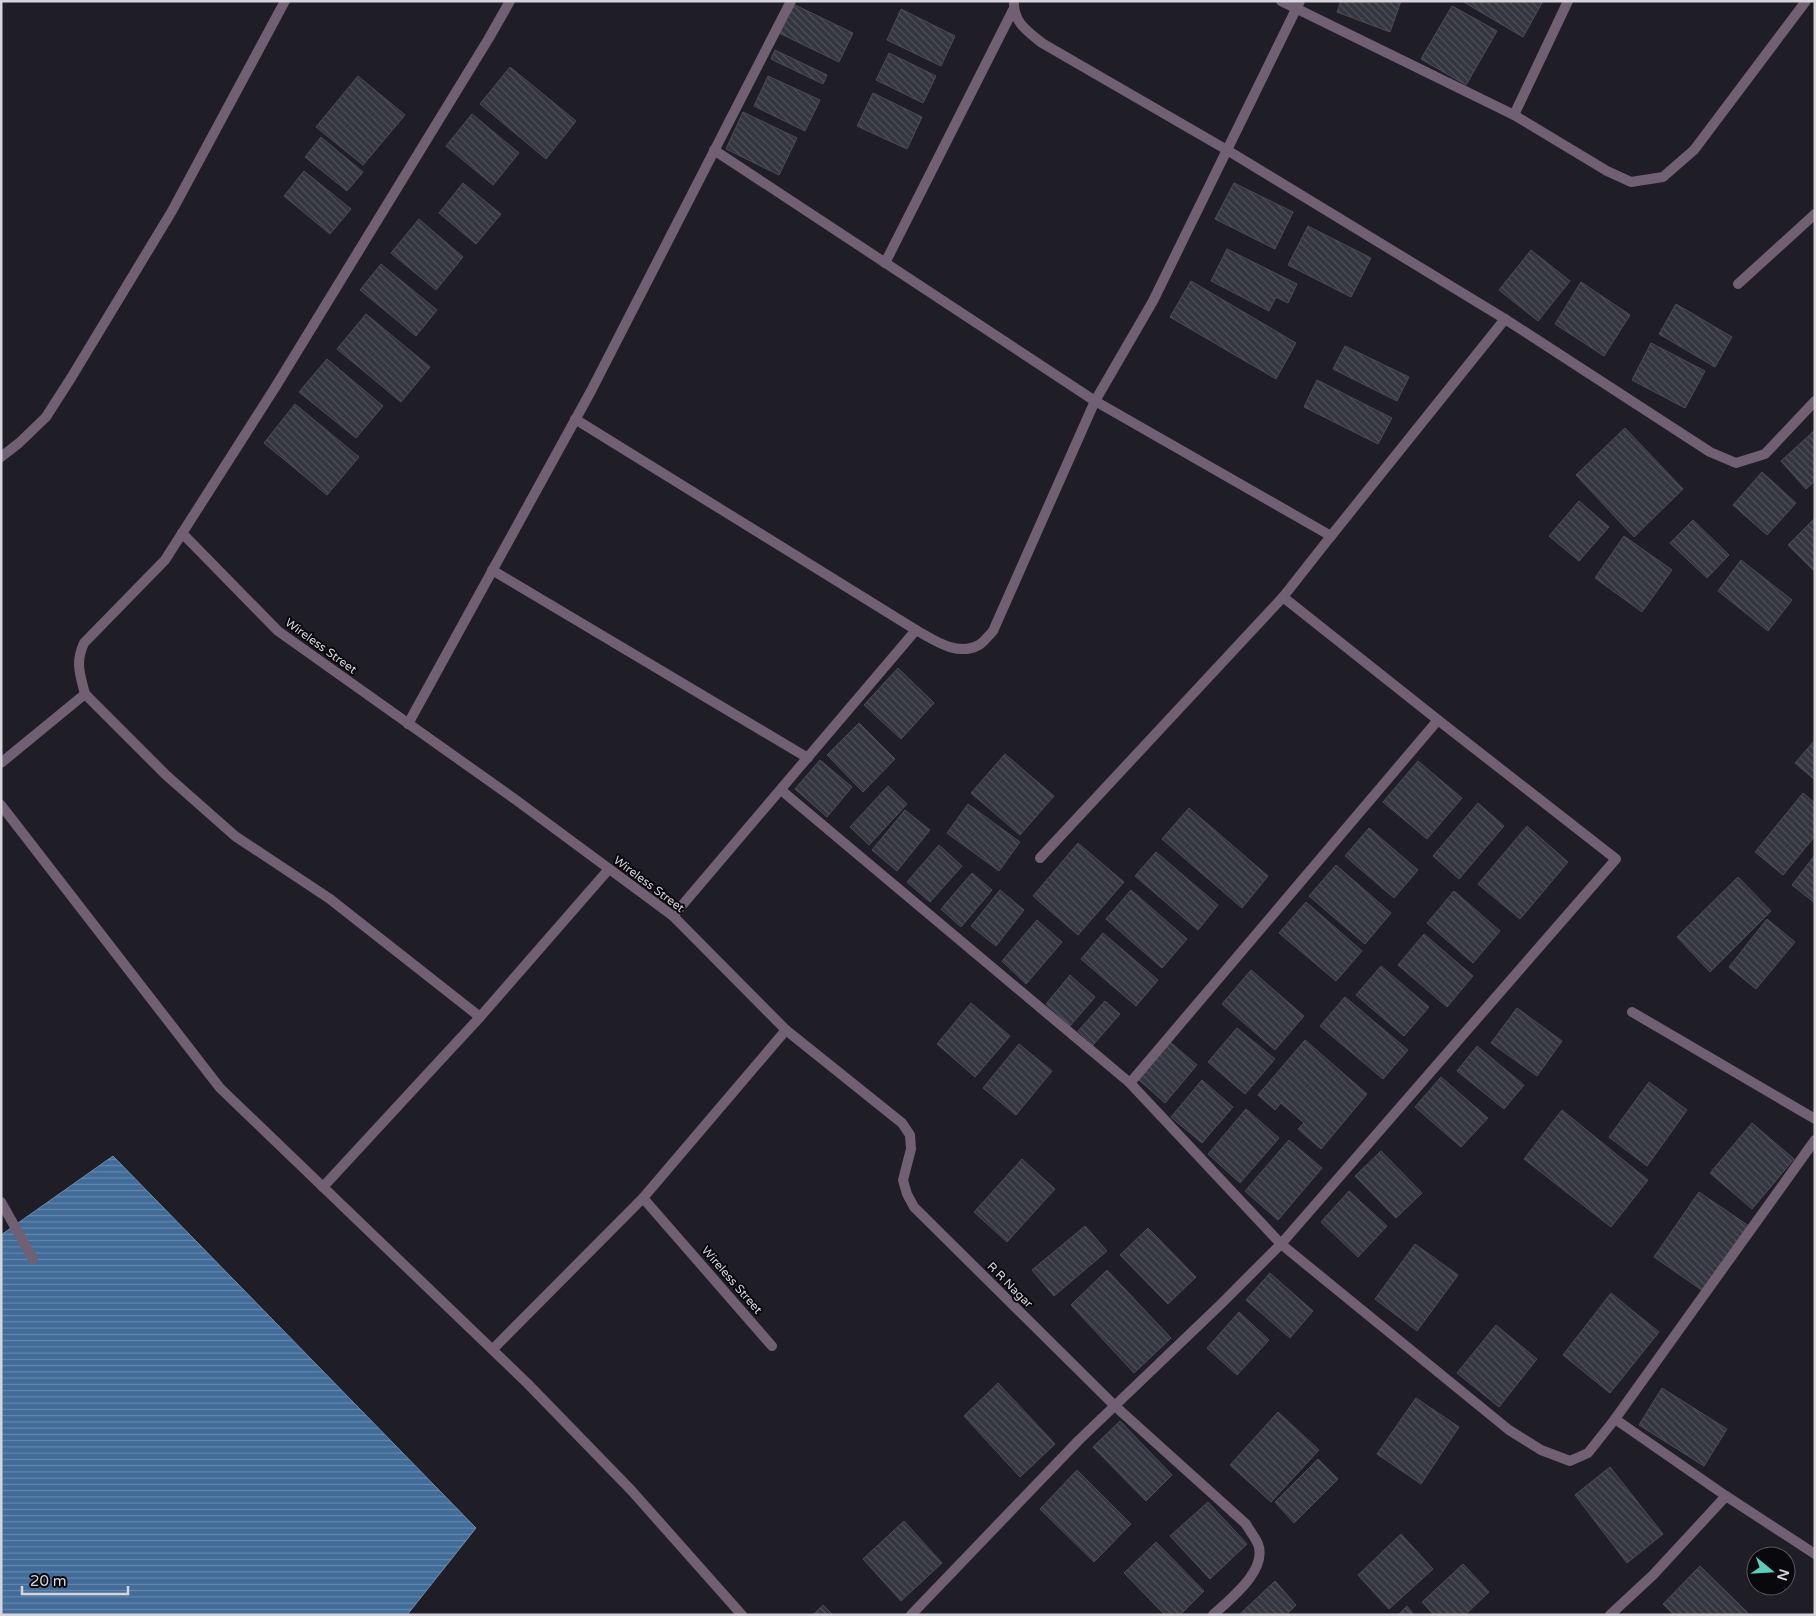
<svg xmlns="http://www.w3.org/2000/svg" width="1816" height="1616" font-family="'Varela Round',sans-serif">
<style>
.water{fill:url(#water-rules);stroke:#6e8cad}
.building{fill:url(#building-back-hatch);stroke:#4a4c57}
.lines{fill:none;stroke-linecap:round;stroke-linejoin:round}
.minor{stroke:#715f74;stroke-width:10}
.labels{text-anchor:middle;stroke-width:4;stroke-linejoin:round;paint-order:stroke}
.street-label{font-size:12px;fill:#d7d5db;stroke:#09080c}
</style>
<defs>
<pattern id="water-rules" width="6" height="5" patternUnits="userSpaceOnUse" patternTransform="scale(1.25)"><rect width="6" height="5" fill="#416c99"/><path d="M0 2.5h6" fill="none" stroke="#6587ab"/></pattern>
<pattern id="building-back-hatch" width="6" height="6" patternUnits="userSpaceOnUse" patternTransform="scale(1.25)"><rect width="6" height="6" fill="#33353f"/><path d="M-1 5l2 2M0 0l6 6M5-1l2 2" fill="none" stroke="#50515a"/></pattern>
</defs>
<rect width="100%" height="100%" fill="#1f1d26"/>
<polygon class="water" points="113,1156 476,1528 407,1615 1,1615 1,1235"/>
<g class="building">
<polygon points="1341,1 1401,1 1390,32 1337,12"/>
<polygon points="1462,1 1543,1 1523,37"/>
<polygon points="793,4 853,33 839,62 779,33"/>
<polygon points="1452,6 1497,31 1466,85 1421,59"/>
<polygon points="901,9 955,36 941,66 887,40"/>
<polygon points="775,50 827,75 823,84 771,59"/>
<polygon points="889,53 936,76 923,103 876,80"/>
<polygon points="510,67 576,121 546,159 480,104"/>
<polygon points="358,76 405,115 363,165 316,127"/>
<polygon points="768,76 820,100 805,131 754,106"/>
<polygon points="873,93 922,117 907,149 857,126"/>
<polygon points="743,112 797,138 779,175 726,149"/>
<polygon points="472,114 519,153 493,185 446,146"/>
<polygon points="321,137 363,172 347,191 305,157"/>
<polygon points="304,171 351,209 330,234 284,196"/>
<polygon points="463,183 501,214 476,244 439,213"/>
<polygon points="1234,183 1293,212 1275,249 1215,219"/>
<polygon points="419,219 463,257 436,290 391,253"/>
<polygon points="1308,226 1371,258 1351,297 1288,265"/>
<polygon points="1227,249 1297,284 1288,303 1276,297 1269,311 1211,281"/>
<polygon points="1531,250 1570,281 1538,321 1499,290"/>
<polygon points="381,264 437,310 416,336 360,290"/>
<polygon points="1191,281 1296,343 1276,379 1170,317"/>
<polygon points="1581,282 1630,315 1604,356 1555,324"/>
<polygon points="1676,304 1732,337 1715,367 1659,334"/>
<polygon points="366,314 430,367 401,402 337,349"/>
<polygon points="1651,343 1705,371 1685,408 1632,380"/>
<polygon points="1345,346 1409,377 1397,401 1333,369"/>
<polygon points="327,359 383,406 356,438 299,392"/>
<polygon points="1317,380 1392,418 1378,444 1304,407"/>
<polygon points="295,404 359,457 327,495 264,443"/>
<polygon points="1625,428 1683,489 1634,537 1576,475"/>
<polygon points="1815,430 1815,481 1806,489 1781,461"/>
<polygon points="1762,472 1796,503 1767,535 1733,505"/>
<polygon points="1579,501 1609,527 1579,561 1549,536"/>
<polygon points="1815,518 1815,572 1788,545"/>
<polygon points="1693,520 1729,555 1707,578 1670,543"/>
<polygon points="1624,536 1672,570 1642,612 1595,578"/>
<polygon points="1741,560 1792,600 1768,631 1718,591"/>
<polygon points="898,668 934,703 901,739 864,705"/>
<polygon points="859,723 895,759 863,792 827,755"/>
<polygon points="1815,740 1815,780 1795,763"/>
<polygon points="1005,754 1054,796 1020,835 971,793"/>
<polygon points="820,760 852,787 827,817 795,789"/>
<polygon points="1418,761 1462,798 1427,839 1383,802"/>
<polygon points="888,786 907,804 869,845 850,827"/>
<polygon points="1803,793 1815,803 1815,836 1783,875 1755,852"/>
<polygon points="1478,803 1504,826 1459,879 1433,856"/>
<polygon points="968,804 1020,842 999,871 947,833"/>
<polygon points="1189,808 1268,876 1242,908 1162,839"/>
<polygon points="905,810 930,830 897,871 872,850"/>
<polygon points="1527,826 1568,862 1520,919 1478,884"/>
<polygon points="1369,828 1418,870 1394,898 1345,856"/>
<polygon points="1078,843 1124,882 1078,935 1033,896"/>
<polygon points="939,845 962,866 930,902 907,882"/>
<polygon points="1156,852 1218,905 1198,930 1135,876"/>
<polygon points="1815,855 1815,903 1792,885"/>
<polygon points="1336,865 1391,913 1365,944 1309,896"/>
<polygon points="972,873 992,890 961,927 941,909"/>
<polygon points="1738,877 1771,911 1710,972 1677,937"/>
<polygon points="1000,890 1024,910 996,946 971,926"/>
<polygon points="1131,890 1187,939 1162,968 1106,919"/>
<polygon points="1454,891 1500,931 1473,963 1427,923"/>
<polygon points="1306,902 1362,951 1336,981 1279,933"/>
<polygon points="1767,919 1795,942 1756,989 1729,967"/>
<polygon points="1037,920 1062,942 1026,984 1002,961"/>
<polygon points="1103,933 1158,980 1136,1006 1081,959"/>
<polygon points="1424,934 1473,976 1447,1007 1398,965"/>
<polygon points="1381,966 1429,1007 1404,1036 1356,995"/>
<polygon points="1251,970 1304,1016 1275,1050 1222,1004"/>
<polygon points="1070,975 1095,997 1070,1026 1046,1004"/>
<polygon points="1345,997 1408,1050 1383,1079 1320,1026"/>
<polygon points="1105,1001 1120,1014 1093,1045 1078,1031"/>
<polygon points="971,1003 1010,1036 975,1077 937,1044"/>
<polygon points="1517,1008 1562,1041 1537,1076 1491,1043"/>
<polygon points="1237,1028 1275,1059 1245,1094 1208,1062"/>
<polygon points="1305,1040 1367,1094 1321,1149 1298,1129 1304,1123 1281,1103 1275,1110 1258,1095"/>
<polygon points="1170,1042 1197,1065 1165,1103 1139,1080"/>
<polygon points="1019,1044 1052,1071 1016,1115 983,1088"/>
<polygon points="1477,1046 1524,1085 1504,1109 1457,1071"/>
<polygon points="1441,1077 1488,1118 1461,1147 1415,1107"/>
<polygon points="1202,1080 1233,1107 1202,1143 1171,1117"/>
<polygon points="1649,1082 1687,1110 1647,1166 1609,1137"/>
<polygon points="1246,1109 1279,1138 1240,1183 1208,1154"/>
<polygon points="1562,1110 1648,1180 1611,1227 1524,1159"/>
<polygon points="1752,1123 1794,1159 1752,1209 1710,1173"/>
<polygon points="1289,1140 1322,1168 1278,1220 1245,1191"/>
<polygon points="1381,1151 1422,1193 1396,1218 1355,1176"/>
<polygon points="1022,1159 1055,1189 1007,1242 974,1212"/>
<polygon points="1349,1191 1387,1226 1358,1257 1321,1222"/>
<polygon points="1699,1192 1749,1226 1703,1291 1654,1257"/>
<polygon points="1085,1226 1107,1251 1054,1296 1032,1270"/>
<polygon points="1148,1228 1196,1277 1168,1304 1120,1255"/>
<polygon points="1415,1244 1458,1275 1417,1331 1375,1299"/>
<polygon points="1107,1270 1171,1338 1134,1373 1071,1305"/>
<polygon points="1270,1273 1313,1311 1290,1338 1246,1300"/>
<polygon points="1611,1293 1659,1332 1610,1393 1563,1355"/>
<polygon points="1239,1312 1269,1340 1237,1375 1207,1348"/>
<polygon points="1496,1325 1537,1359 1499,1407 1457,1373"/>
<polygon points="998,1383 1055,1444 1020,1477 964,1416"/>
<polygon points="1662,1388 1727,1429 1704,1466 1639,1425"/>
<polygon points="1416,1398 1459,1427 1421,1484 1377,1454"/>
<polygon points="1278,1412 1319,1450 1271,1502 1230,1465"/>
<polygon points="1120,1421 1172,1475 1146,1501 1093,1447"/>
<polygon points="1318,1459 1338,1479 1294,1523 1275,1502"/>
<polygon points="1610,1467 1663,1534 1627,1563 1575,1495"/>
<polygon points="1077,1470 1131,1524 1094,1562 1040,1509"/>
<polygon points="1208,1502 1247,1544 1210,1579 1170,1536"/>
<polygon points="904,1521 942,1563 901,1601 863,1559"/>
<polygon points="1401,1534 1433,1569 1389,1609 1358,1575"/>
<polygon points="1156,1542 1204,1591 1180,1615 1165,1615 1124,1573"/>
<polygon points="1463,1564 1489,1592 1465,1615 1434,1615 1422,1602"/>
<polygon points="1700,1566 1748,1613 1747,1615 1674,1615 1663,1604"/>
<polygon points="1275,1581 1296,1605 1286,1615 1239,1615"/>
<polygon points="823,1605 833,1615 813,1615"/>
<polygon points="1407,1606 1414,1615 1398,1615"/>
</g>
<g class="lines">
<g class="minor">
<path d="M1014,1C1013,22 1027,31 1042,43L1227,150L1505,319L1710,452L1736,463L1765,454L1815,401"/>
<polyline points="1281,1 1514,115 1568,1"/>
<polyline points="1514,115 1607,171 1631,182 1663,177 1694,150 1806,1"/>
<polyline points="714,150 1095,401 1331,536 1283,597 1438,720 1130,1083 781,790"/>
<polyline points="885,263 1013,10"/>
<polyline points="1738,284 1815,214"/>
<polyline points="575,419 916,630"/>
<polyline points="1,457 19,443 46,417 71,378 172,211 285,1"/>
<polyline points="182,533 278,631 516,800 673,916 786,1030 643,1198 772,1346"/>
<polyline points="1331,536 1505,319"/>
<polyline points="492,570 808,758"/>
<polyline points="85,694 166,775 235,836 330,899 480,1017"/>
<polyline points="408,724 591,391 791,1"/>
<path d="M1,763L85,694C80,674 75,663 84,643L165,560L276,386L489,38L510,1"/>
<polyline points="1,805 220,1088 527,1383 631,1490 742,1615"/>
<polyline points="1040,858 1283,597"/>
<path d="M673,916L916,630C934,640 957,657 979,645C984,642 989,635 993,631L1095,401L1153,301L1300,1"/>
<polyline points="1632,1012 1815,1119"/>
<path d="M786,1030L902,1123L910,1135L911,1149L903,1180L907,1194L914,1207L1115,1406L1246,1524C1249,1530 1255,1537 1258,1544C1268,1570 1230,1599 1213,1615"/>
<polyline points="1130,1083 1281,1244 1509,1430 1541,1450 1570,1461 1588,1453 1615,1419 1815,1140"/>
<polyline points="323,1187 480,1017 609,869"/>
<polyline points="1,1202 33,1259"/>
<polyline points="493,1349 643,1198"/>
<polyline points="1615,1419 1726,1496 1815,1554"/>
<polyline points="911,1615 1079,1440 1220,1305 1281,1244 1616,859 1438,720"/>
<polyline points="1610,1615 1653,1575 1726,1496"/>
</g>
</g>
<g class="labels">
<g class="street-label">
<text transform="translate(321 646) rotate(36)" y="4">Wireless Street</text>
<text transform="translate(649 884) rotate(37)" y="4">Wireless Street</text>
<text transform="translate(732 1280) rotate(49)" y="4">Wireless Street</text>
<text transform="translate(1010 1285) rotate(45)" y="4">R R Nagar</text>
</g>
</g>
<rect width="1816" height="1616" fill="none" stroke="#d7d5db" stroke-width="5"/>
<g transform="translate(1771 1571) rotate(108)"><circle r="24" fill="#09080c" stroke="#5b5a5f"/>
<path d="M0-4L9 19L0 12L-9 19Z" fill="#5cceba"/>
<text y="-8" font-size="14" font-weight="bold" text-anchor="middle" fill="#d7d5db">N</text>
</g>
<path d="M22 1586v8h106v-8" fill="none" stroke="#d7d5db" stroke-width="2.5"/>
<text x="30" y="1586" font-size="15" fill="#d7d5db" stroke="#09080c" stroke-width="4" paint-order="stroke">20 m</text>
</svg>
